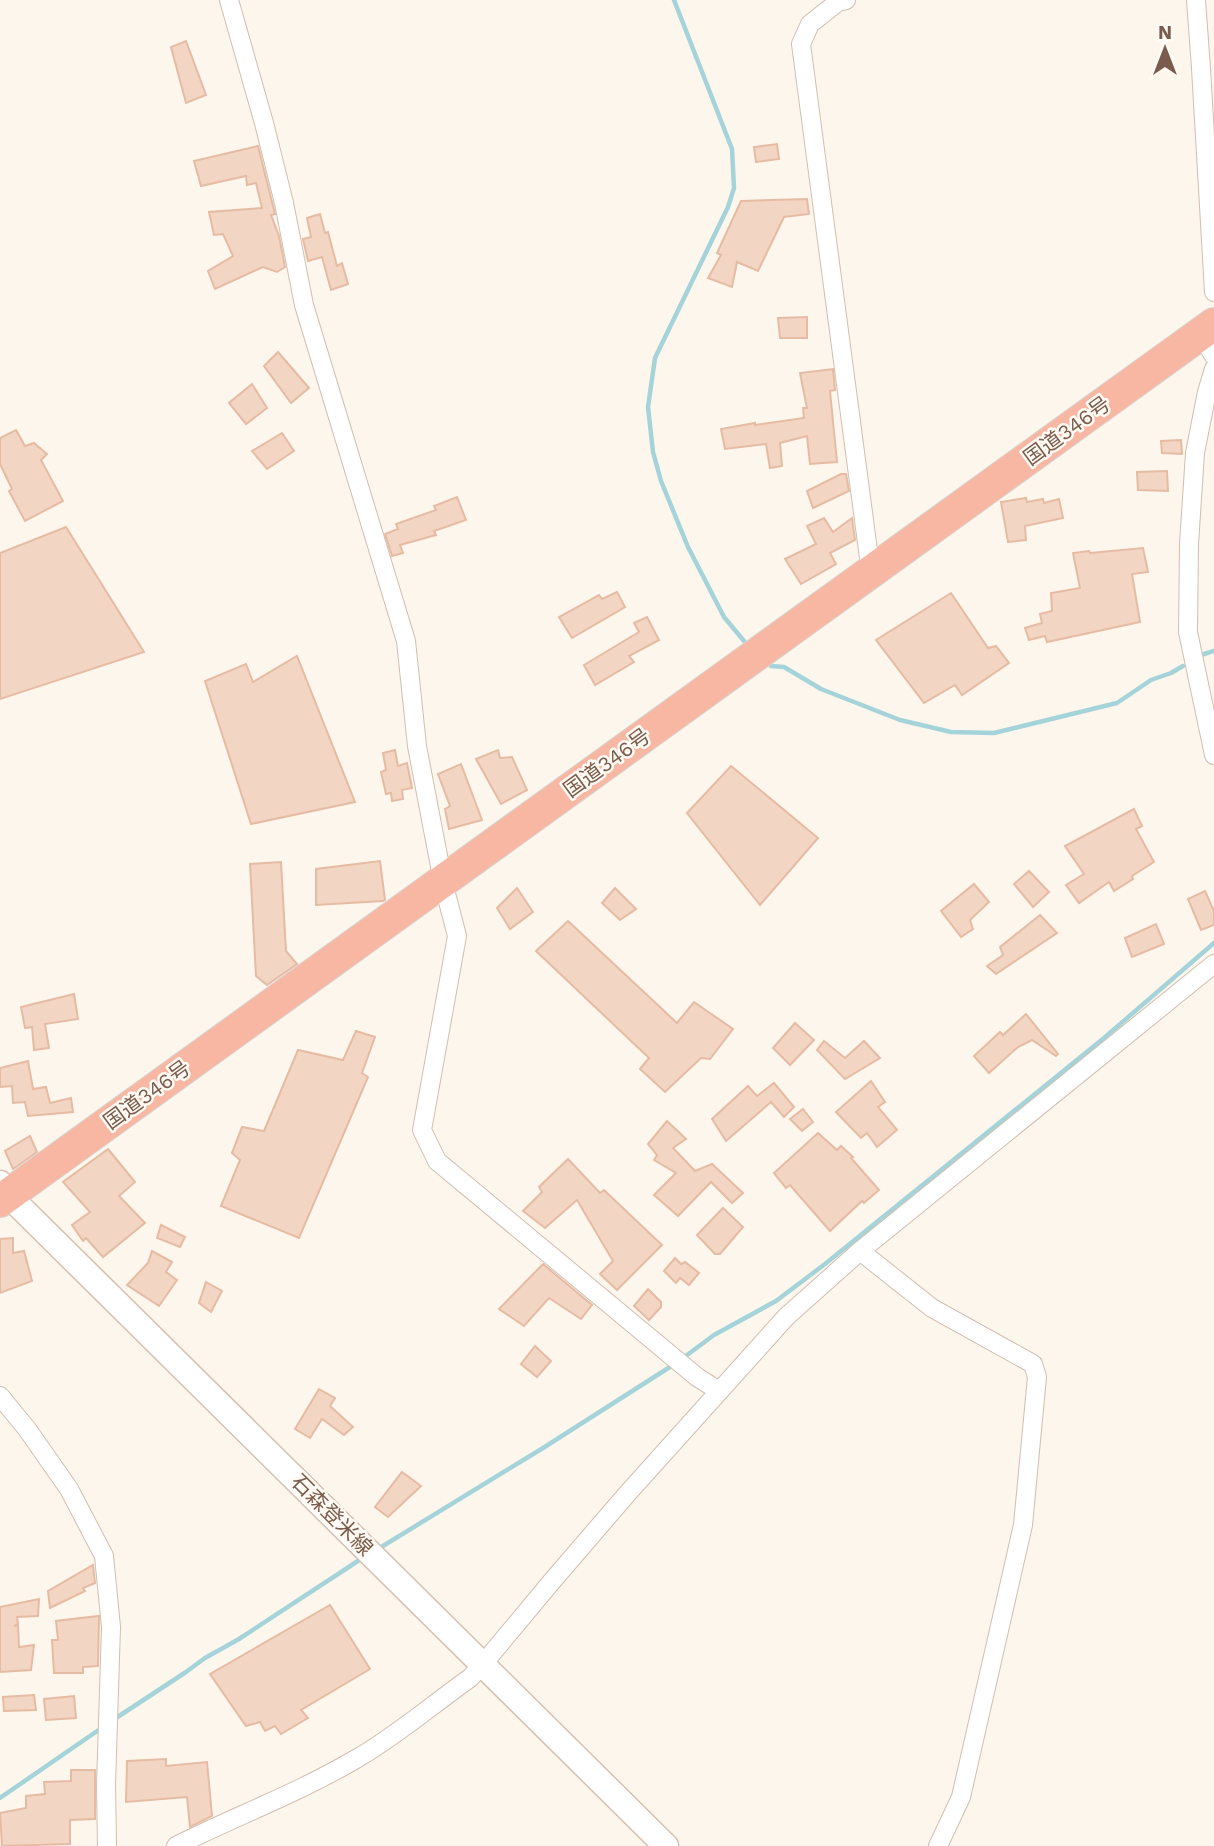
<svg xmlns="http://www.w3.org/2000/svg" width="1214" height="1846" font-family="'Work Sans','Noto Sans JP',sans-serif">
<style>
.lines{fill:none;stroke-linecap:round;stroke-linejoin:round}
.stream{stroke:#a5d3da;stroke-width:4.5}
.building{fill:#f3d5c3;stroke:#e6bba3;stroke-width:2}
.street-casing{stroke:#d1beb0;stroke-width:20}
.secondary-casing{stroke:#d6c0b0;stroke-width:27}
.highway-casing{stroke:#dad1cd;stroke-width:34}
.street{stroke:#fff;stroke-width:18}
.secondary{stroke:#fff;stroke-width:24}
.highway{stroke:#f7b7a3;stroke-width:32}
.labels{text-anchor:middle;stroke-width:5;stroke-linejoin:round;paint-order:stroke}
.street-label{font-size:21px;fill:#7a5c4d;stroke:#fffaf3}
</style>
<rect width="100%" height="100%" fill="#fdf6ec"/>
<g class="lines">
<g class="stream">
<polyline points="674,0 732,149 734,188 728,207 655,358 648,407 653,452 661,481 688,547 724,617 744,641"/>
<polyline points="1201,655 1214,651"/>
<polyline points="771,666 784,667 821,689 900,720 951,732 994,733 1117,703 1151,680 1171,673 1183,666"/>
<polyline points="683,1358 714,1335 776,1301 825,1264 1104,1038 1214,943"/>
<polyline points="378,1549 543,1448 673,1365"/>
<polyline points="113,1720 186,1672 205,1658 239,1639 364,1557"/>
<polyline points="0,1798 103,1727"/>
</g>
</g>
<g class="building">
<polygon points="186,41 206,95 186,103 171,47"/>
<polygon points="777,144 779,159 756,162 754,147"/>
<polygon points="258,146 275,214 271,215 279,236 285,267 277,272 263,267 215,289 208,271 233,256 223,234 214,235 209,212 262,208 256,183 247,185 246,176 201,186 194,161"/>
<polygon points="807,199 809,214 784,217 758,271 737,262 732,287 708,278 721,255 717,253 741,201"/>
<polygon points="320,214 325,233 328,232 337,266 342,263 348,284 331,290 322,257 308,261 303,239 311,237 307,218"/>
<polygon points="807,317 807,338 780,338 778,318"/>
<polygon points="278,352 309,388 291,403 264,366"/>
<polygon points="833,369 835,390 830,391 837,462 810,464 807,436 780,443 782,466 770,468 766,444 725,449 721,429 755,423 755,425 804,418 803,408 807,408 800,373"/>
<polygon points="252,384 267,408 246,424 229,403"/>
<polygon points="16,430 25,446 34,443 47,454 41,460 63,501 25,521 9,491 12,489 0,464 0,438"/>
<polygon points="282,433 294,451 267,469 252,451"/>
<polygon points="1181,440 1182,454 1162,453 1161,441"/>
<polygon points="1167,471 1168,491 1138,490 1137,472"/>
<polygon points="841,474 846,474 849,491 813,508 807,491"/>
<polygon points="457,497 466,520 434,531 436,535 400,545 403,553 392,556 385,534 398,529 396,524 436,510 434,506"/>
<polygon points="1026,498 1027,502 1043,499 1044,503 1059,499 1063,518 1025,526 1026,540 1008,542 1001,502"/>
<polygon points="824,518 833,532 852,518 855,540 830,553 836,564 801,584 785,559 816,544 807,526"/>
<polygon points="66,527 144,652 0,699 0,553"/>
<polygon points="1143,548 1148,572 1132,574 1140,622 1047,642 1045,636 1029,640 1025,628 1042,623 1040,614 1052,611 1051,593 1080,588 1073,553 1089,551 1090,553"/>
<polygon points="617,592 625,607 572,638 559,617 599,595 602,599"/>
<polygon points="951,593 988,648 996,646 1009,663 962,695 955,685 924,703 876,640"/>
<polygon points="647,617 659,640 629,656 634,662 595,685 584,665 639,632 634,623"/>
<polygon points="297,656 355,802 251,824 205,681 246,664 253,682"/>
<polygon points="395,750 398,766 407,763 412,788 402,790 403,799 392,801 391,793 386,794 381,772 386,770 383,753"/>
<polygon points="498,750 500,758 512,757 527,790 501,804 476,759"/>
<polygon points="461,764 482,820 449,829 445,809 450,806 438,774"/>
<polygon points="731,766 818,838 760,905 687,813"/>
<polygon points="1134,809 1142,826 1136,829 1154,862 1132,876 1133,879 1114,891 1109,882 1079,903 1066,885 1084,874 1065,846"/>
<polygon points="380,861 385,900 383,901 316,905 316,869"/>
<polygon points="281,862 286,951 297,964 267,985 256,976 250,864"/>
<polygon points="1029,871 1049,892 1033,907 1014,884"/>
<polygon points="974,884 989,902 970,920 973,929 961,937 941,911"/>
<polygon points="517,888 533,912 510,929 497,908"/>
<polygon points="615,888 636,909 620,920 602,903"/>
<polygon points="1205,891 1214,911 1214,925 1201,930 1188,899"/>
<polygon points="1040,915 1057,933 996,974 987,966 1003,955 1000,947"/>
<polygon points="568,921 677,1023 694,1002 733,1029 710,1059 701,1058 665,1092 640,1069 649,1058 536,951"/>
<polygon points="1156,924 1164,944 1132,957 1125,938"/>
<polygon points="74,994 78,1019 45,1024 49,1048 34,1050 32,1027 25,1028 21,1007"/>
<polygon points="1026,1014 1058,1054 1056,1056 1032,1040 1018,1047 989,1073 974,1056 1000,1032 1003,1035"/>
<polygon points="795,1023 814,1040 790,1065 773,1048"/>
<polygon points="356,1031 375,1037 362,1073 368,1077 299,1238 221,1206 240,1160 232,1153 242,1127 264,1131 298,1050 343,1060"/>
<polygon points="824,1041 845,1058 864,1041 880,1058 845,1079 817,1050"/>
<polygon points="28,1061 33,1089 46,1087 50,1103 71,1098 73,1112 28,1116 25,1102 13,1103 12,1086 0,1087 0,1068"/>
<polygon points="871,1081 885,1102 878,1107 897,1130 877,1147 867,1133 861,1138 836,1112"/>
<polygon points="774,1083 794,1107 784,1117 771,1102 726,1141 712,1119 748,1086 757,1096"/>
<polygon points="803,1109 813,1122 802,1131 790,1119"/>
<polygon points="667,1121 686,1139 673,1148 695,1171 712,1164 743,1193 732,1203 711,1182 678,1216 654,1195 676,1173 654,1160 657,1155 648,1144"/>
<polygon points="818,1133 837,1150 841,1146 853,1157 851,1158 879,1190 864,1203 862,1201 830,1231 790,1185 786,1188 774,1173"/>
<polygon points="30,1136 37,1152 13,1169 5,1151"/>
<polygon points="108,1149 135,1182 119,1196 145,1223 103,1257 86,1238 83,1241 72,1225 90,1212 63,1182"/>
<polygon points="568,1159 600,1193 604,1190 662,1245 617,1290 600,1274 613,1261 577,1200 545,1228 523,1211 542,1192 539,1187"/>
<polygon points="723,1208 743,1227 720,1254 715,1254 697,1235"/>
<polygon points="161,1225 185,1237 180,1247 157,1238"/>
<polygon points="13,1238 13,1253 24,1251 32,1281 0,1293 0,1239"/>
<polygon points="152,1251 172,1262 166,1272 177,1280 159,1306 127,1285 148,1263"/>
<polygon points="675,1258 681,1264 685,1262 699,1273 689,1285 680,1278 676,1283 664,1271"/>
<polygon points="543,1264 592,1305 581,1319 549,1298 524,1326 499,1309"/>
<polygon points="206,1282 222,1291 211,1312 199,1303"/>
<polygon points="648,1289 661,1302 661,1307 649,1320 634,1306"/>
<polygon points="535,1346 551,1361 537,1377 521,1364"/>
<polygon points="319,1389 335,1398 330,1406 353,1427 344,1435 322,1419 310,1438 295,1429"/>
<polygon points="402,1472 421,1486 388,1517 375,1507"/>
<polygon points="93,1565 95,1583 83,1588 85,1591 50,1608 48,1591"/>
<polygon points="39,1599 38,1616 17,1617 18,1624 14,1626 18,1625 19,1647 34,1645 31,1670 0,1672 0,1607"/>
<polygon points="330,1605 370,1669 301,1710 308,1718 281,1734 275,1726 265,1731 260,1722 246,1726 210,1674"/>
<polygon points="99,1616 98,1666 83,1667 83,1673 54,1673 52,1640 58,1640 56,1621"/>
<polygon points="34,1695 36,1710 4,1711 3,1697"/>
<polygon points="74,1696 76,1718 46,1720 44,1699"/>
<polygon points="166,1759 166,1766 207,1762 212,1816 190,1827 187,1797 126,1802 127,1761"/>
<polygon points="71,1770 95,1770 95,1819 70,1820 70,1844 2,1846 0,1813 26,1808 26,1796 45,1794 44,1782 71,1781"/>
</g>
<g class="lines">
<defs>
<g id="street">
<polyline points="229,0 264,123 284,203 304,305 406,641 417,746 443,882 457,936 422,1130 437,1161 697,1377 719,1391"/>
<polyline points="846,0 838,2 810,24 801,44 871,573"/>
<polyline points="1196,0 1201,68 1214,292"/>
<polyline points="1200,334 1214,356"/>
<polyline points="1214,369 1207,392 1195,453 1189,544 1188,632 1214,755"/>
<polyline points="860,1251 932,1308 1033,1364 1037,1377 1023,1525 961,1797 938,1846"/>
<polyline points="0,1396 27,1429 69,1489 104,1556 111,1627 106,1785 107,1846"/>
<path d="M176,1846C236,1816 298,1793 356,1759C396,1736 432,1705 470,1678L483,1664L553,1580L627,1494L786,1317L860,1251L1214,964"/>
</g>
<polyline id="secondary" points="0,1183 8,1195 666,1846"/>
<polyline id="highway" points="0,1201 1214,324"/>
</defs>
<use href="#street" class="street-casing"/>
<use href="#secondary" class="secondary-casing"/>
<use href="#highway" class="highway-casing"/>
<use href="#street" class="street"/>
<use href="#secondary" class="secondary"/>
<use href="#highway" class="highway"/>
</g>
<g class="labels">
<g class="street-label">
<text transform="translate(1067 431) rotate(-36)" y="7">国道346号</text>
<text transform="translate(607 763) rotate(-36)" y="7">国道346号</text>
<text transform="translate(147 1095) rotate(-36)" y="7">国道346号</text>
<text transform="translate(332 1515) rotate(45)" y="7">石森登米線</text>
</g>
</g>
<g transform="translate(1165 49)" stroke="#fffaf3" stroke-width="5" paint-order="stroke">
<path d="M0-5L12 26L0 18L-12 26Z" fill="#7a5c4d"/>
<text y="-10" font-size="19" font-weight="bold" text-anchor="middle" fill="#7a5c4d">N</text>
</g>
</svg>
